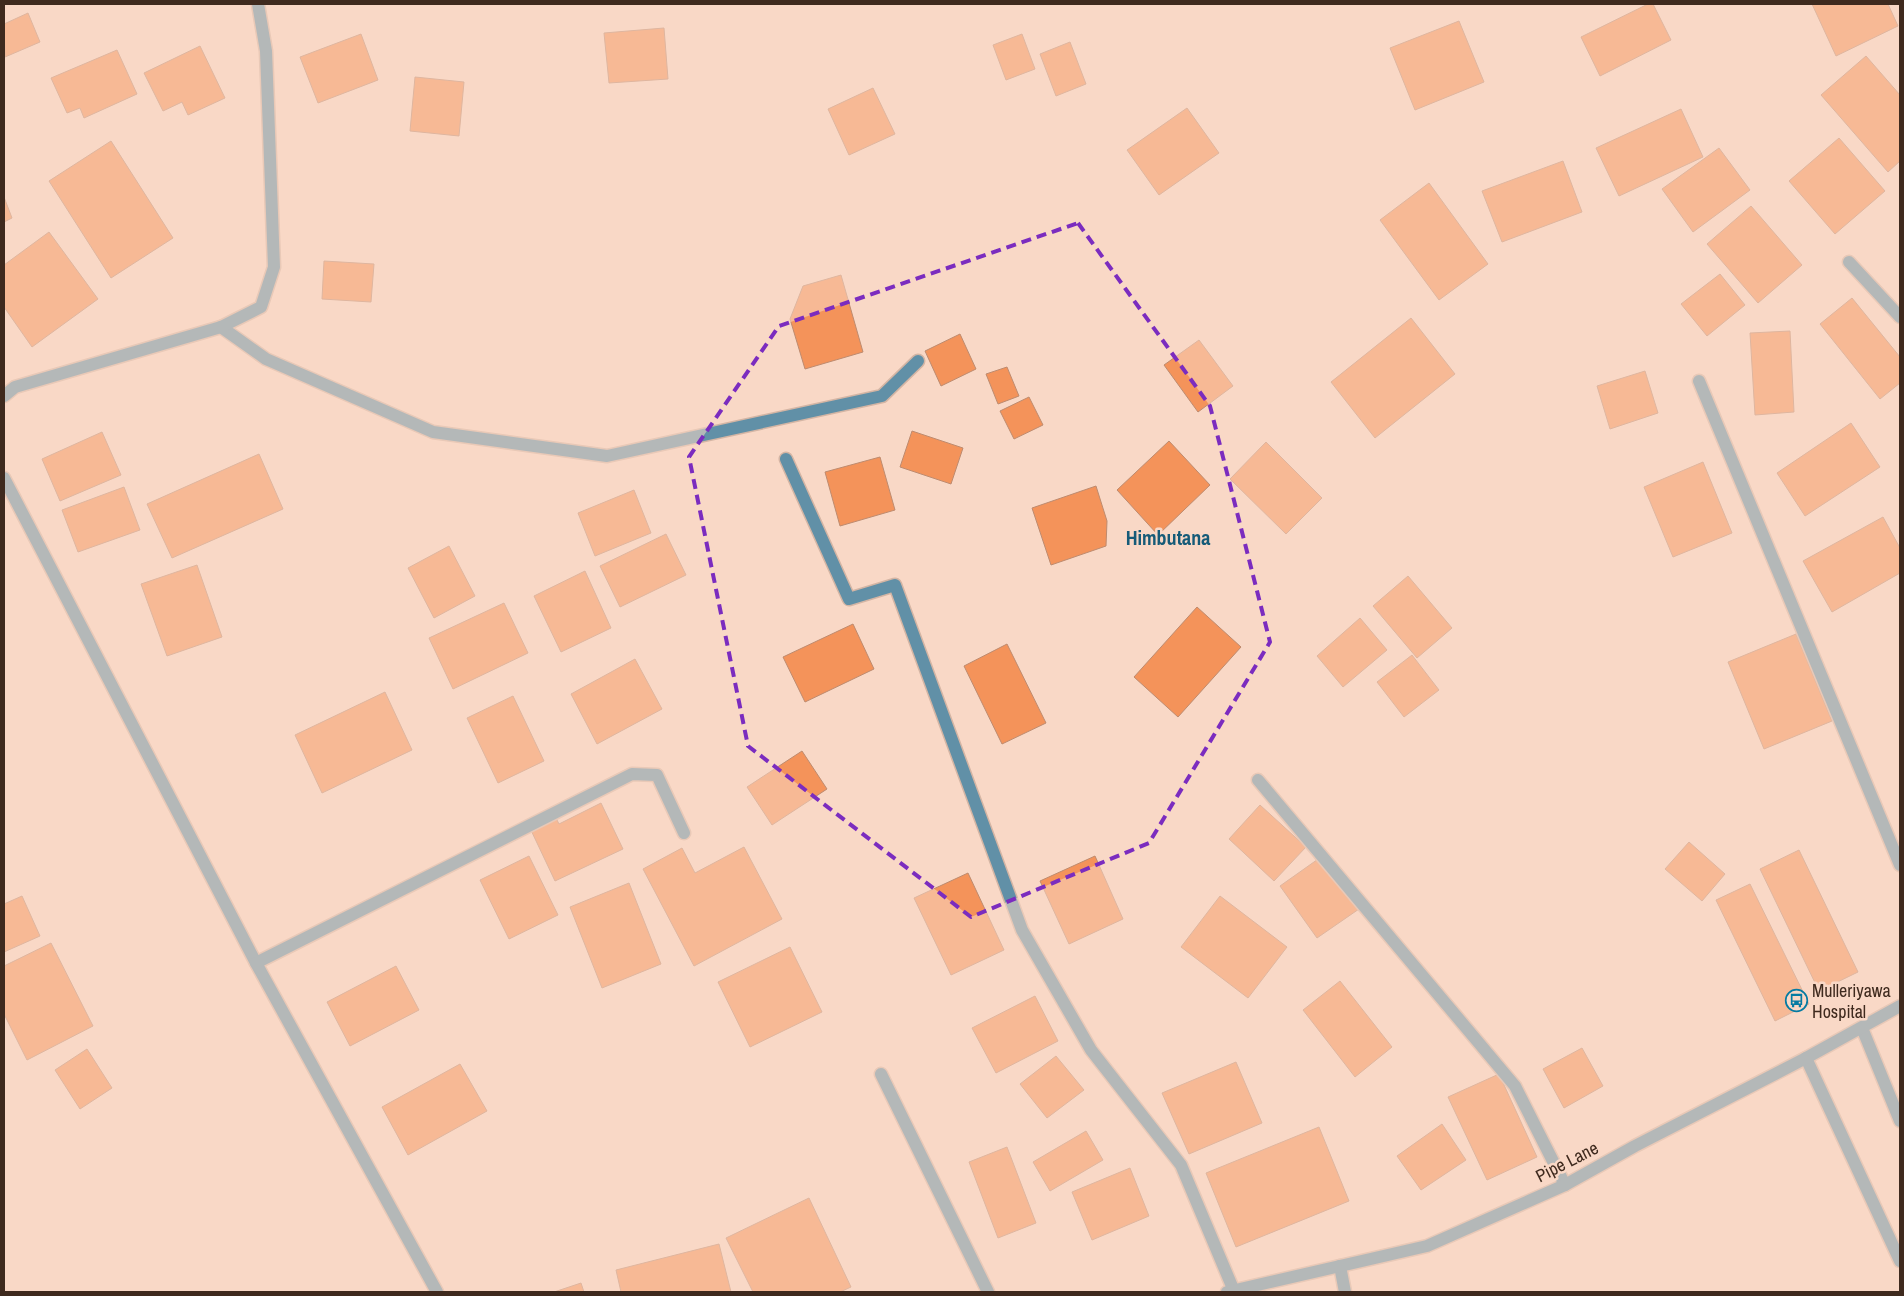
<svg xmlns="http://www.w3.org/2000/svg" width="1904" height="1296" font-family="'Archivo Narrow',sans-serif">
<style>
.building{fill:#f4935a;stroke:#be8b6f}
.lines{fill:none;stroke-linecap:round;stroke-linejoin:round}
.minor-casing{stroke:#d4b5a4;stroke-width:15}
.minor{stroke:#6190a7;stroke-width:12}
.marked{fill:none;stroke:#7b2cbf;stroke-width:4;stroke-dasharray:10 6;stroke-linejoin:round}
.labels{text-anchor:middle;stroke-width:5;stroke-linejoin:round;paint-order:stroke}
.poi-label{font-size:18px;fill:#3f2a1e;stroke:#f9d8c6;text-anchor:start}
.street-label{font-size:18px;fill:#3f2a1e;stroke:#f9d8c6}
.quarter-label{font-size:20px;font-weight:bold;fill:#165b78;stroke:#f9d8c6}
</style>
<rect width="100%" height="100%" fill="#f9d8c6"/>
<g class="building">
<polygon points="1648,4 1653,4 1671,40 1600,76 1581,37"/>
<polygon points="1812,4 1888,4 1898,26 1836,56"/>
<polygon points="28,13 40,42 5,57 4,24"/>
<polygon points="1459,21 1484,82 1415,110 1390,48"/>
<polygon points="664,28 668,79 609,83 604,33"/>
<polygon points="361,34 378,80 318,103 300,57"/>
<polygon points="1022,34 1035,69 1006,80 993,45"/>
<polygon points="1070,42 1086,84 1056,96 1040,54"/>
<polygon points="200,46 225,98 188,115 182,102 163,111 144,73"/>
<polygon points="117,50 137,94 84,118 80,108 67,113 51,78"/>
<polygon points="1866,56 1900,95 1900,161 1888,172 1821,95"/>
<polygon points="415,77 464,82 459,136 410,131"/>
<polygon points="873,88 895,134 849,155 828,109"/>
<polygon points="1187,108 1219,153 1159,195 1127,150"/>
<polygon points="1681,109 1703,157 1619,196 1596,148"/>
<polygon points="1839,138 1885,191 1835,234 1789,181"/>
<polygon points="111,141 173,238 111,278 49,181"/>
<polygon points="1719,148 1750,190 1693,232 1662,189"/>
<polygon points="1563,161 1582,212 1502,242 1482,191"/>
<polygon points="1429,183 1488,264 1439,300 1380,220"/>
<polygon points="4,197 12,218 4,222"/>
<polygon points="1751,206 1802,265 1758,303 1707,244"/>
<polygon points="49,232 98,299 32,347 4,307 4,265"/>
<polygon points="324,261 374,264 371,302 322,299"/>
<polygon points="1720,274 1745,305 1707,336 1681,304"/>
<polygon points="841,275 863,352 805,369 790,319 803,286"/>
<polygon points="1852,298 1900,357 1900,383 1880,399 1820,324"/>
<polygon points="1411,318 1455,374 1375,438 1331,382"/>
<polygon points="1790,331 1794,412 1755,415 1750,333"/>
<polygon points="960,334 976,369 941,386 925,351"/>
<polygon points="1199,340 1233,386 1198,412 1164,365"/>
<polygon points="1007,367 1019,396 998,404 986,374"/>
<polygon points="1645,371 1658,413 1610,429 1597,386"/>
<polygon points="1029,397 1043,425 1014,439 1000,411"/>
<polygon points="1851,423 1880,467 1805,516 1777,473"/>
<polygon points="912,431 963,448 951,484 900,467"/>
<polygon points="102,432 121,475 60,501 42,459"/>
<polygon points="1169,441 1210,485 1158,535 1117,490"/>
<polygon points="1266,442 1322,498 1286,534 1230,479"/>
<polygon points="259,454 283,509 172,558 147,504"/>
<polygon points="880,457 895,510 840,526 825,472"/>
<polygon points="1703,462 1732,533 1673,557 1644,487"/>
<polygon points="1096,486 1107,521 1106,546 1051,565 1032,508"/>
<polygon points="124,487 140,530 78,552 62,510"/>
<polygon points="634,490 651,533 595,556 578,513"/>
<polygon points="1883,517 1900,548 1900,573 1832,612 1803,561"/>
<polygon points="666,534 686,575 620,607 600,566"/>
<polygon points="449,546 475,596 434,618 408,568"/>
<polygon points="197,565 222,637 167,656 141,584"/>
<polygon points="585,571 611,628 561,652 534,596"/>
<polygon points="1408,576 1452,628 1417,658 1373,606"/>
<polygon points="504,603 528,653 453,689 429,638"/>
<polygon points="1197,607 1241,647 1178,717 1134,677"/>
<polygon points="1360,618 1387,650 1343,687 1317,656"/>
<polygon points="853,624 874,669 805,702 783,657"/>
<polygon points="1796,634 1832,721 1764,749 1728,662"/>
<polygon points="1007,644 1046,723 1002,744 964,666"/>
<polygon points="1412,655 1439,690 1404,717 1377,682"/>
<polygon points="635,659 662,709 597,744 571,694"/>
<polygon points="385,692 412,750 322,793 295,735"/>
<polygon points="513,696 544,761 498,783 467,718"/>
<polygon points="802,751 827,789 772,825 747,787"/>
<polygon points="601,803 623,849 555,881 529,826 554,814 559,824"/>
<polygon points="1260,805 1306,847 1274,881 1229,839"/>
<polygon points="1689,842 1725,874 1702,901 1665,869"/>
<polygon points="744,847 782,919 694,966 643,869 682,848 695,873"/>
<polygon points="1799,850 1858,972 1819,991 1760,869"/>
<polygon points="529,856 558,915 509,939 480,880"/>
<polygon points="1095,856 1123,919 1069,944 1040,881"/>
<polygon points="1321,857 1359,909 1317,938 1280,886"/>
<polygon points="968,873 1004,950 951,975 914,898"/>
<polygon points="629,883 661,964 602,988 570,907"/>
<polygon points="1750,884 1809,1004 1775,1021 1716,900"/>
<polygon points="22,896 40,936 4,952 4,904"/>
<polygon points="1220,896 1287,947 1248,998 1181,947"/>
<polygon points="51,943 93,1026 27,1060 4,1014 4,966"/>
<polygon points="790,947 822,1012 750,1047 718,982"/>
<polygon points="396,966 419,1010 350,1046 327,1002"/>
<polygon points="1340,981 1392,1047 1355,1077 1303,1010"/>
<polygon points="1035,996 1058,1041 996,1073 972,1028"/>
<polygon points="1582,1048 1603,1086 1564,1108 1543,1069"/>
<polygon points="87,1049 112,1088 80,1109 55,1070"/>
<polygon points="1056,1056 1084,1090 1047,1118 1020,1084"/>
<polygon points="1236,1062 1262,1123 1189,1154 1162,1093"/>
<polygon points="460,1064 487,1111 408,1155 382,1107"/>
<polygon points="1499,1074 1537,1157 1487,1180 1448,1097"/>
<polygon points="1442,1124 1466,1160 1421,1190 1397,1156"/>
<polygon points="1319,1127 1349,1201 1236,1247 1206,1173"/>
<polygon points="1086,1131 1103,1160 1050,1191 1033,1162"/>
<polygon points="1007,1147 1036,1223 998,1238 969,1162"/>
<polygon points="1130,1168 1149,1216 1092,1240 1072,1192"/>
<polygon points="809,1198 851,1287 840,1292 753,1292 726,1238"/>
<polygon points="719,1244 731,1292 621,1292 616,1270"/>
<polygon points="581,1283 584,1292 554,1292"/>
</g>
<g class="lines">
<defs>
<g id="minor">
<polyline points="1849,262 1900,317"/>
<polyline points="221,327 266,359 433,432 607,456 882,396 918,361"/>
<polyline points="1699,381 1900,865"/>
<polyline points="4,396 15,387 221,327 261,307 274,267 266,51 258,4"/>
<polyline points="786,459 849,599 895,585 1022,930 1091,1050 1181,1165 1234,1291"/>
<polyline points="4,478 256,963 437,1292"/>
<polyline points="1258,780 1515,1086 1565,1185"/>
<polyline points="256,963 632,774 657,775 684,833"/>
<polyline points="1862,1028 1900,1121"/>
<polyline points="1806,1058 1900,1261"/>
<polyline points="881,1074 988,1292"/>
<polyline points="1340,1266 1345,1292"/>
<polyline points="1227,1292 1427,1246 1565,1185 1635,1146 1806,1058 1900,1006"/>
</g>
</defs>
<use href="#minor" class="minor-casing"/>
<use href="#minor" class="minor"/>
</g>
<path d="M0 0H1904V1296H0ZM1078,223L1210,406L1270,642L1149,843L971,917L748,746L689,457L779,326Z" fill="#f9d8c6" fill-opacity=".55" fill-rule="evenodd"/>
<path class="marked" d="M1078,223L1210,406L1270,642L1149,843L971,917L748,746L689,457L779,326Z"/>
<defs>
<symbol id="bus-ring" viewBox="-11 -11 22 22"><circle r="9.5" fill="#f9d8c6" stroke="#057ba3" stroke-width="1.5"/><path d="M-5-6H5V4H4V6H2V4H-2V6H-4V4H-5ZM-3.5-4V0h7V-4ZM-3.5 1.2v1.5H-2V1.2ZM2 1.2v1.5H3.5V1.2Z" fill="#057ba3"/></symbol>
</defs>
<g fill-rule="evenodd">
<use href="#bus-ring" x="1784" y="988" width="25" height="25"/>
</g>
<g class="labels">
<g class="poi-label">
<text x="1812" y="997">Mulleriyawa<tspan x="1812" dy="21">Hospital</tspan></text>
</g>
<g class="street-label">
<text transform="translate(1567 1162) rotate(-27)" y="6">Pipe Lane</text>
</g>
<g class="quarter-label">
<text x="1168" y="545">Himbutana</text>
</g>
</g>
<rect width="1904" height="1296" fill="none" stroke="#3f2a1e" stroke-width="10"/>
</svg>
